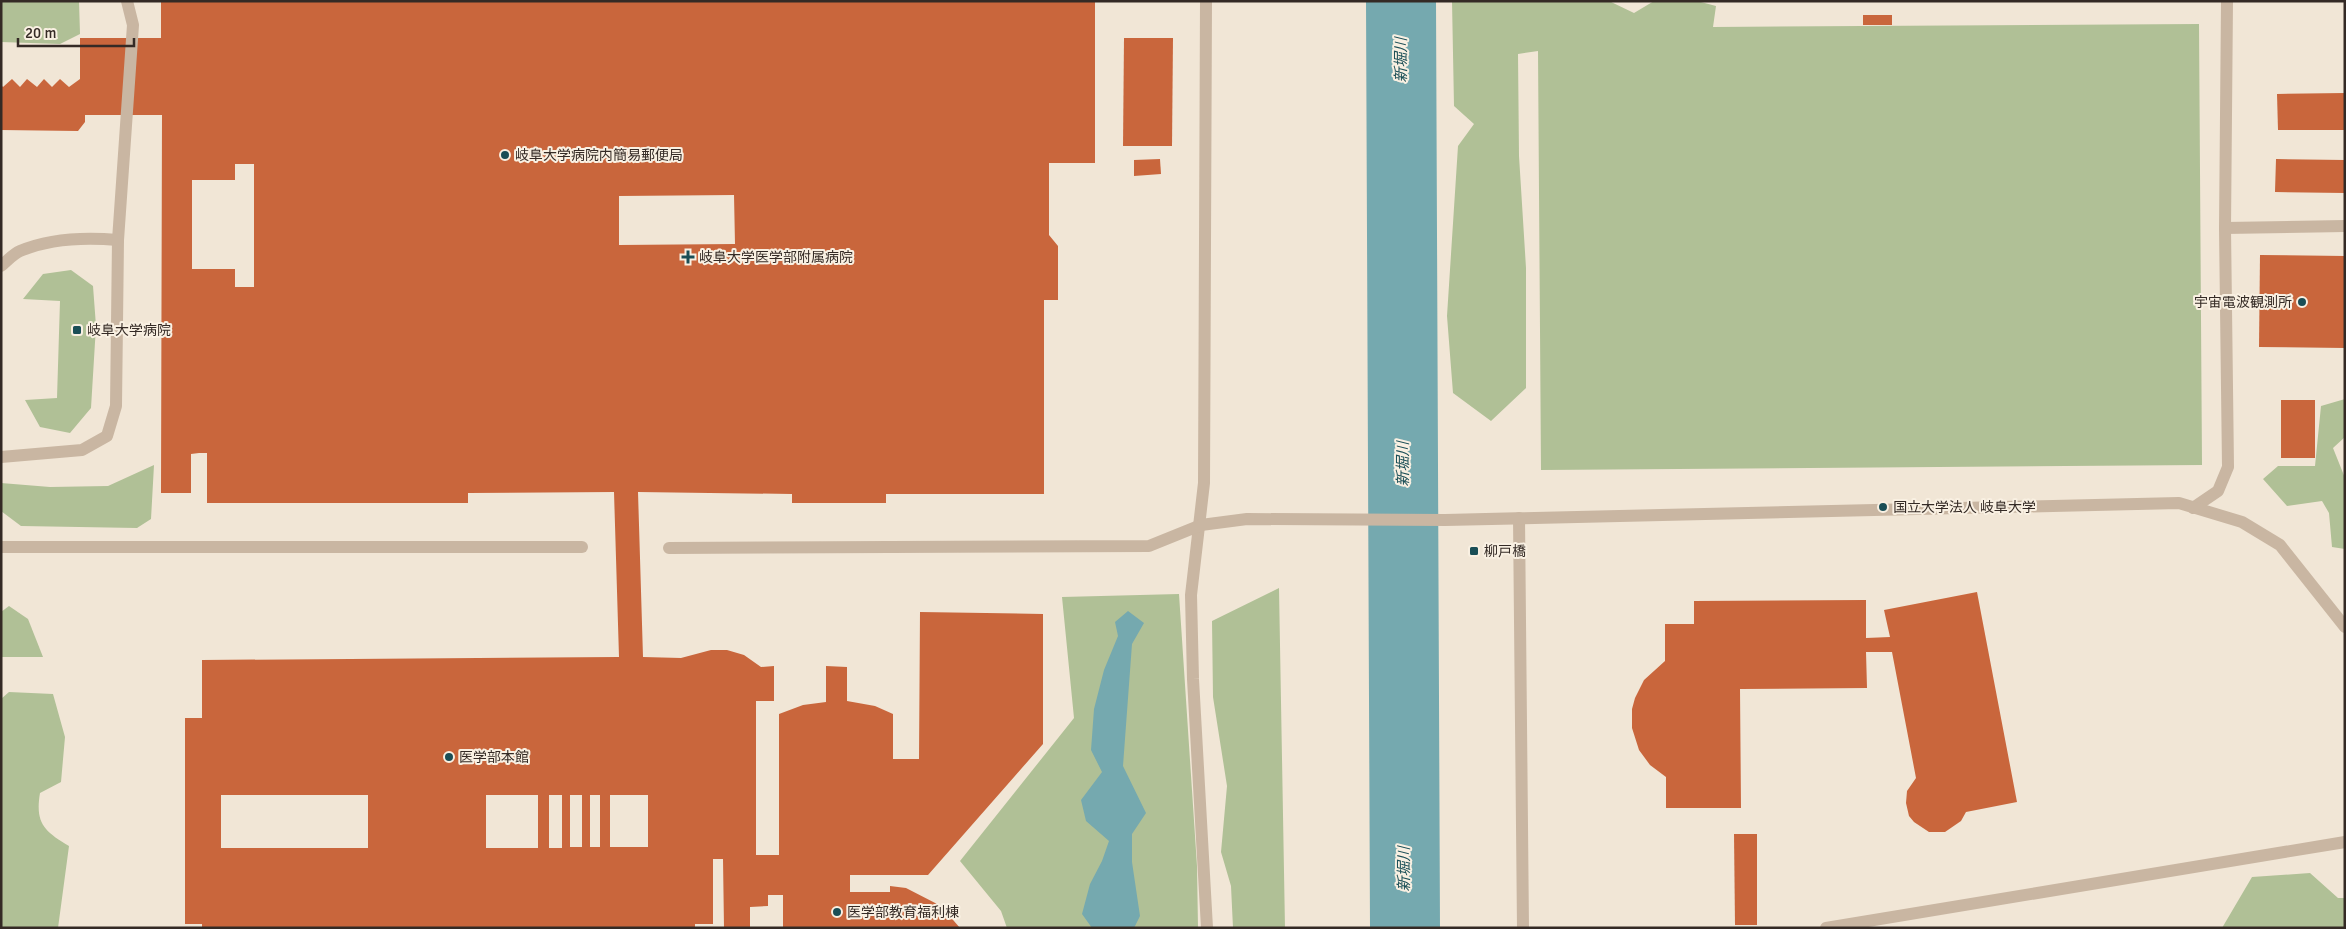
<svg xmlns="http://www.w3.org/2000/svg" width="2346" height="929" font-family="Signika,'Noto Sans JP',sans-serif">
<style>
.green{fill:#b0c096}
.water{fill:#75a9af}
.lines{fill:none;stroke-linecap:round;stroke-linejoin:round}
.river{stroke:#75a9af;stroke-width:70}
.building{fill:#c9663c;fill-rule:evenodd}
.minor{stroke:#c9b6a2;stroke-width:12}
.poi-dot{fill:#1a4e56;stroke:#f9f0e2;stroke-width:2}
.labels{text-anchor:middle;stroke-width:4;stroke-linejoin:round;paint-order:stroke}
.poi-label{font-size:14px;fill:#342a25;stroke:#f9f0e2;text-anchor:start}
.water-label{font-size:15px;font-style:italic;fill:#1a4e56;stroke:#f9f0e2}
</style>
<rect width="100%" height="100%" fill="#f1e6d6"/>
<g class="green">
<polygon points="1,1 79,1 80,34 60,44 1,42"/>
<polygon points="1452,1 1609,1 1634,13 1654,1 1697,1 1716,6 1713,27 2199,24 2202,465 1541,470 1538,51 1518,54 1519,156 1526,268 1526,388 1491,421 1453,393 1447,316 1458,146 1474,124 1454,106"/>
<polygon points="71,270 93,286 96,326 91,408 70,433 40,427 25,400 57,398 60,301 23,299 43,274"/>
<polygon points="2345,399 2345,437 2333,448 2345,478 2345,549 2332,547 2329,513 2322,501 2287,506 2263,479 2278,466 2315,466 2321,406"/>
<polygon points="154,465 151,519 137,528 21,526 1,511 1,483 50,487 108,486"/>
<polygon points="1279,588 1285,928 1233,928 1231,886 1221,852 1227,786 1213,697 1212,621"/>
<polygon points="1179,594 1197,866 1198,928 1007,928 1001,911 960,861 1074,718 1062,597"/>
<polygon points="9,606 28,619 43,657 1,657 1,612"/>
<path d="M9,692L53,694L65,737L61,782L40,793C35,823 44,831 69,846L58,928H1V699Z"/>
<polygon points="2310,873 2338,898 2345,898 2345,928 2222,928 2252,877"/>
</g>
<polygon class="water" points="1128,611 1144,623 1132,644 1123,766 1146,813 1132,834 1132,862 1140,916 1134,928 1092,928 1082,914 1090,884 1102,861 1109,841 1086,821 1081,800 1102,772 1091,750 1094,709 1104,670 1118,636 1115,622"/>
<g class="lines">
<polyline class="river" points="1401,1 1405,928"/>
</g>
<g class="building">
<path d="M161,1H1095V163H1049V235L1058,246V300H1044V494H886V503H792V494L638,492L643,657L681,658L711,650H727L744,655L761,667L774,666V701H756V855H779V714L803,705L826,702V666L847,667V701L875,706L893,714V759H919L920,612L1043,614V744L928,875H850V892H890V886L906,888L941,906L960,928H783V895H768V906L750,907V928H724L723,859H713V924H695V928H202V924H185V718H202V660L619,657L614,492L468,493V503H207V453H199L191,454V493H161L162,115H85V122L78,131L1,130V85L3,87L12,79L20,87L27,79L37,87L44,79L52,87L60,79L69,87L80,79V38H161ZM235,164H254V287H235V269H192V180H235ZM734,195L735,244L619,245V196ZM221,795H368V848H221ZM486,795H538V848H486ZM549,795H562V848H549ZM570,795H582V847H570ZM590,795H600V847H590ZM610,795H648V847H610Z"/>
<rect x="1863" y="15" width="29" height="10"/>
<polygon points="1124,38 1173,38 1172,146 1123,146"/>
<polygon points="2345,93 2345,130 2278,130 2277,94"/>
<polygon points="1160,159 1161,174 1134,176 1134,160"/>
<polygon points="2276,159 2345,160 2345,193 2275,192"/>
<polygon points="2260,255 2345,256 2345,348 2259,347"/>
<rect x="2281" y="400" width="34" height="58"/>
<polygon points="1977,592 2017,802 1966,812 1961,821 1945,832 1929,832 1914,822 1909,816 1906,803 1907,791 1916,778 1892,652 1866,652 1867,688 1740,689 1741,808 1666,808 1666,777 1650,765 1639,750 1632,728 1632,709 1635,698 1644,680 1665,661 1665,624 1694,624 1694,601 1866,600 1866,638 1890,637 1884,610"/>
<polygon points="1734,834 1757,834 1757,925 1735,925"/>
</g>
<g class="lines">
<g class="minor">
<polyline points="1206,1 1204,483 1191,595 1193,679 1207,928"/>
<polyline points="2225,228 2345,226"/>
<path d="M1,266C7,261 13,254 20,251C51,238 85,237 118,240"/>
<polyline points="1,457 82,450 107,436 116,406 118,240 133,25 127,1"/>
<polyline points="2193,508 2218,491 2228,467 2225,228 2227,1"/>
<polyline points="1519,518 1523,928"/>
<polyline points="1,547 582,547"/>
<polyline points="669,548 1149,546 1201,525 1247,519 1445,520 2179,503 2242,522 2280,545 2345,627"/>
<polyline points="1826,928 2345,842"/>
</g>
</g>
<g class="poi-dot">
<circle cx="505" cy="155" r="5"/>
<path d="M685.5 249.5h5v5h5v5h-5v5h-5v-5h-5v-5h5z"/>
<circle cx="2302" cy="302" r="5"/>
<rect x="72" y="325" width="10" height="10" rx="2.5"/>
<circle cx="1883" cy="507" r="5"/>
<rect x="1469" y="546" width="10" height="10" rx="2.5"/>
<circle cx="449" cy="757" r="5"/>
<circle cx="837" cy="912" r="5"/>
</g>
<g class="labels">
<g class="poi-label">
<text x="515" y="160">岐阜大学病院内簡易郵便局</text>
<text x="699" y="262">岐阜大学医学部附属病院</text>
<text x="2292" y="307" text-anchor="end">宇宙電波観測所</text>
<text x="87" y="335">岐阜大学病院</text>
<text x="1893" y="512">国立大学法人 岐阜大学</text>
<text x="1484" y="556">柳戸橋</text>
<text x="459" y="762">医学部本館</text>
<text x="847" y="917">医学部教育福利棟</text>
</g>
<g class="water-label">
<text transform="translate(1401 60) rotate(-90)" y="5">新堀川</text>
<text transform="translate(1403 464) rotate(-90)" y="5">新堀川</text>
<text transform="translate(1404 869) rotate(-90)" y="5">新堀川</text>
</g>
</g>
<rect width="2346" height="929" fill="none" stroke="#342a25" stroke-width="5"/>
<path d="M18 38v8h116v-8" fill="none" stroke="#342a25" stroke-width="2.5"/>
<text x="25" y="38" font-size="15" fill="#342a25" stroke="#f9f0e2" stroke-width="4" paint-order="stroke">20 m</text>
</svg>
